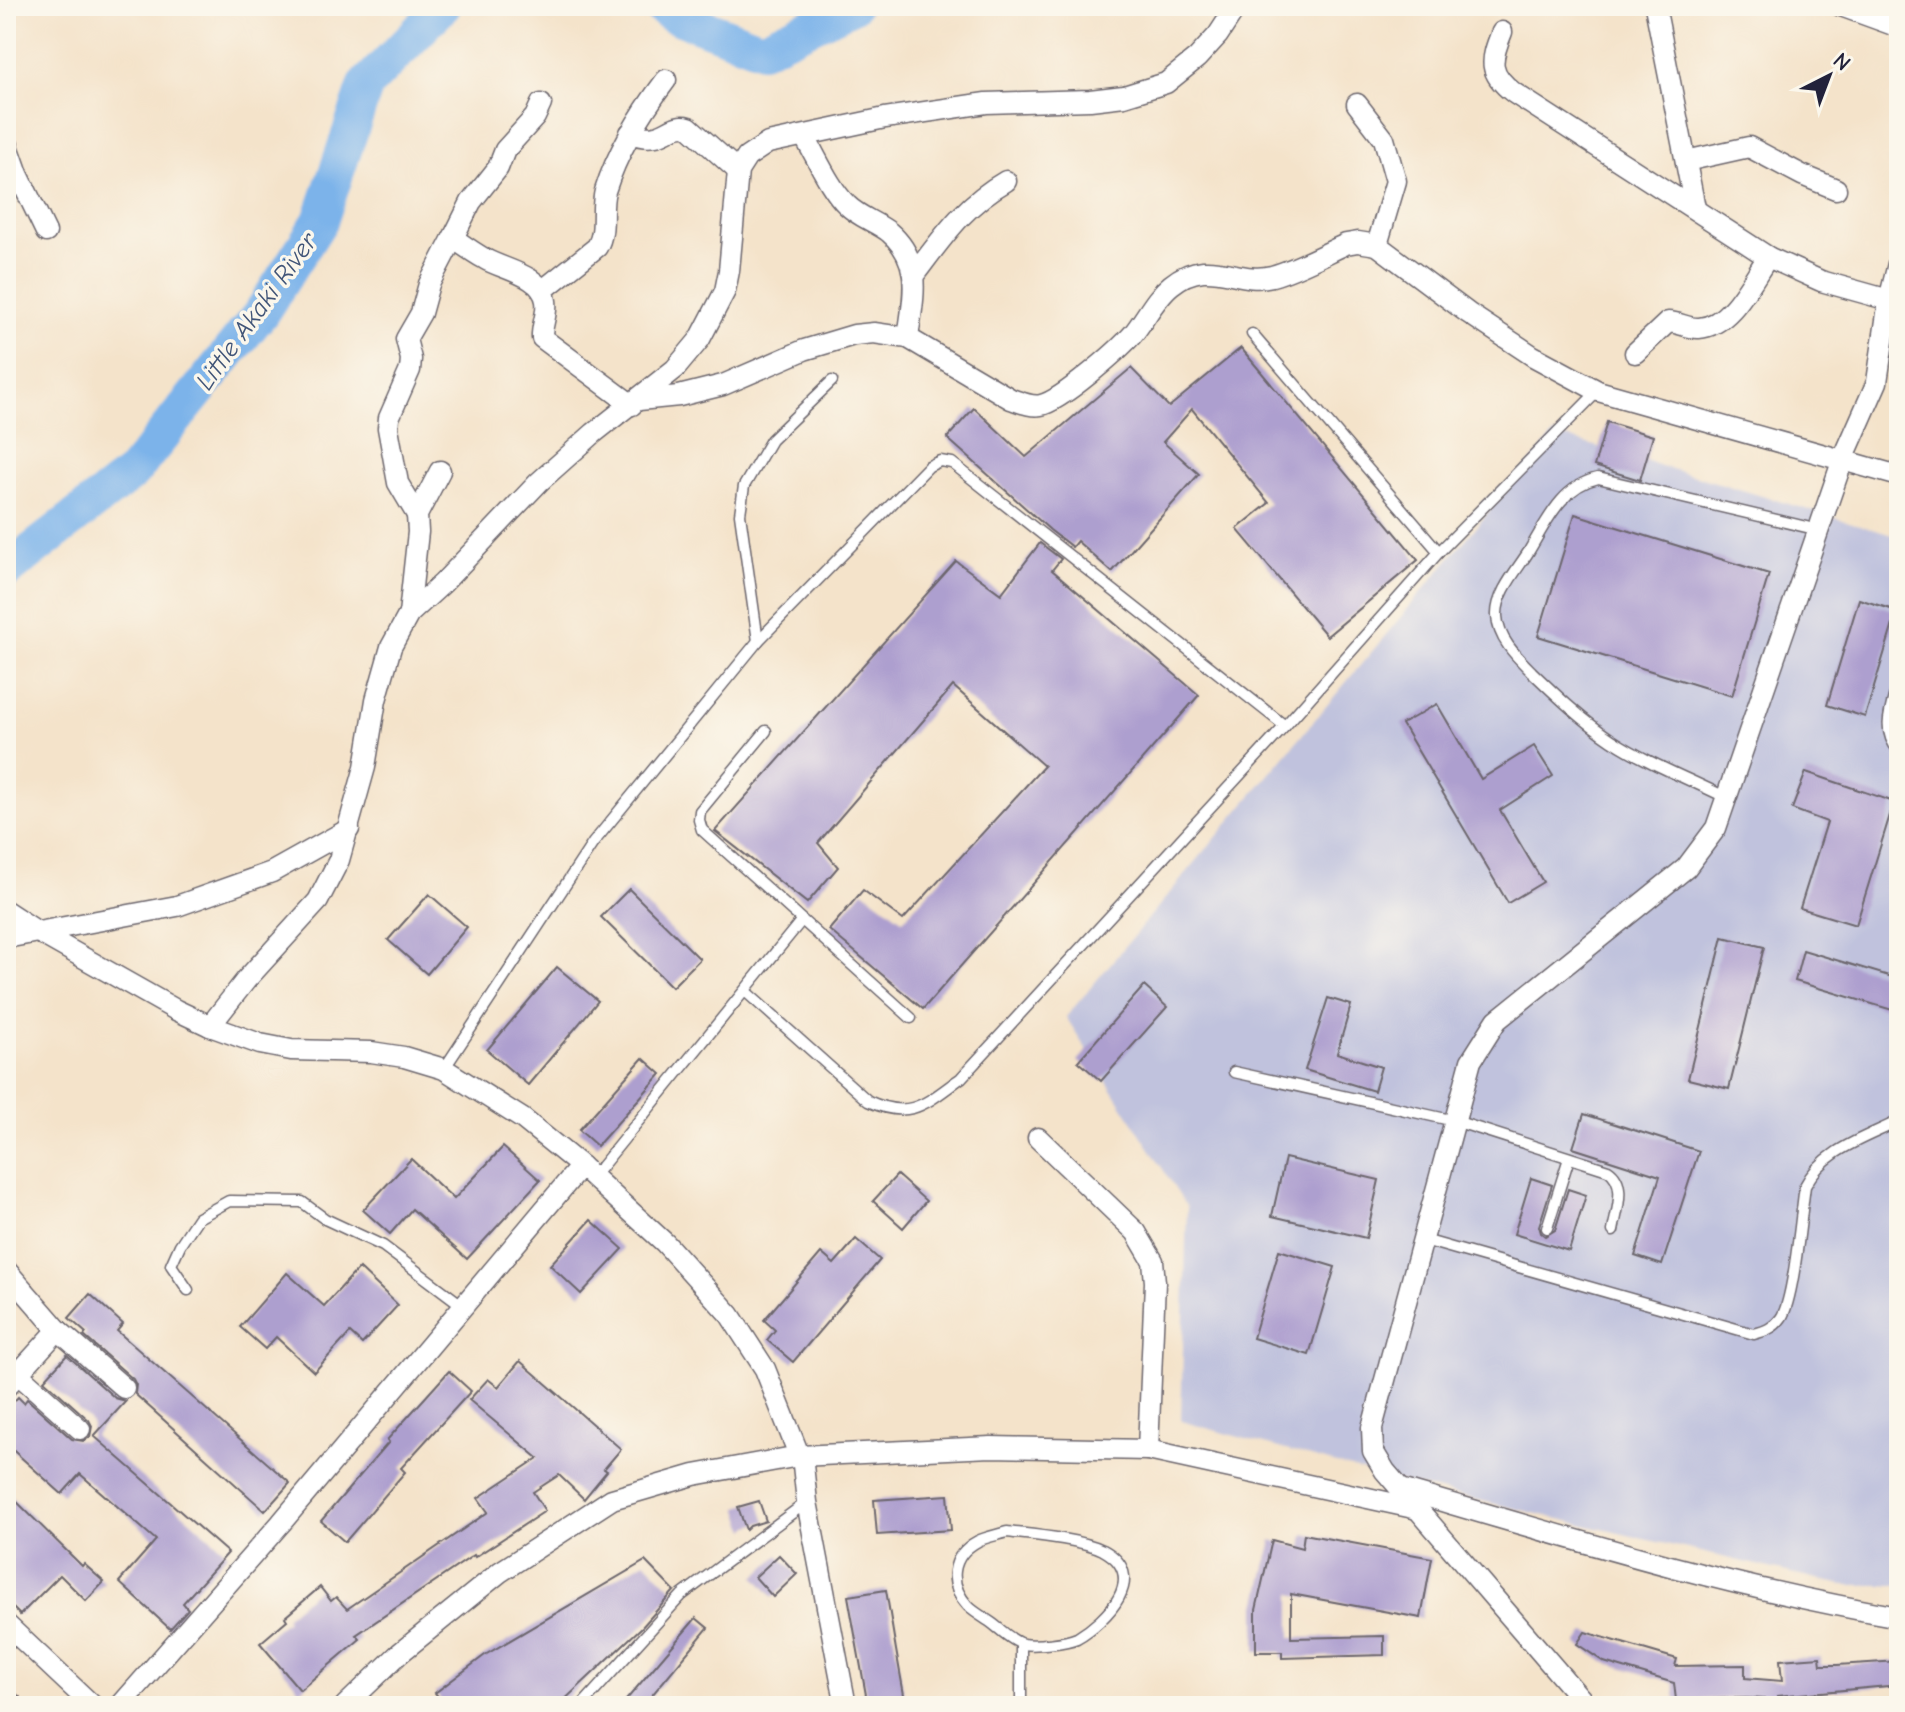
<svg xmlns="http://www.w3.org/2000/svg" width="1905" height="1712" font-family="'Comic Neue',sans-serif">
<style>
.industrial{fill:#c0c2dd}
.lines{fill:none;stroke-linecap:round;stroke-linejoin:round}
.river{stroke:#7bb3ea;stroke-width:36}
.building{fill:#ad9fcf}
.lane-casing{stroke:#6c666d;stroke-width:13}
.street-casing{stroke:#6c666d;stroke-width:23}
.lane{stroke:#fff;stroke-width:10}
.street{stroke:#fff;stroke-width:20}
.labels{text-anchor:middle;stroke-width:7;stroke-linejoin:round;paint-order:stroke}
.water-label{font-size:26px;font-style:italic;fill:#415578;stroke:#fbf7ec}
</style>
<rect width="100%" height="100%" fill="#fbf7ec"/>
<filter id="ink" filterUnits="userSpaceOnUse"><feTurbulence type="fractalNoise" baseFrequency=".0125" numOctaves="2"/><feDisplacementMap in="SourceGraphic" scale="16" xChannelSelector="R" yChannelSelector="G"/><feConvolveMatrix kernelMatrix="1 2 1 2 8 2 1 2 1" color-interpolation-filters="sRGB"/></filter>
<filter id="wash" filterUnits="userSpaceOnUse"><feTurbulence type="fractalNoise" baseFrequency=".006" numOctaves="4" result="noise"/><feDisplacementMap in="SourceGraphic" scale="32" xChannelSelector="R" yChannelSelector="G"/><feGaussianBlur stdDeviation="1.8" result="paint"/><feColorMatrix in="noise" values="0 0 0 0 0 0 0 0 0 0 0 0 0 0 0 0 0 1.4 0 .05"/><feComposite in="paint" operator="in"/></filter>
<g filter="url(#wash)">
<rect width="100%" height="100%" fill="#f4e3ca"/>
<polygon class="industrial" points="1554,434 1899,537 1899,1585 1843,1585 1409,1484 1181,1421 1187,1207 1066,1017"/>
<g class="lines">
<g class="river">
<polyline points="659,6 673,15 762,49 852,6"/>
<polyline points="6,571 133,472 261,313 320,221 366,85 443,6"/>
</g>
</g>
<g id="blocks">
<g class="building">
<polygon points="1241,348 1418,560 1327,636 1237,529 1269,503 1192,409 1163,442 1199,474 1112,572 1077,541 1072,547 1050,530 947,438 974,408 1026,457 1131,368 1169,407"/>
<polygon points="1607,422 1653,436 1640,480 1594,466"/>
<polygon points="1575,514 1769,574 1732,696 1538,636"/>
<polygon points="1040,543 1061,559 1052,570 1199,695 923,1009 829,930 863,890 903,920 1044,766 953,686 818,843 838,867 807,903 715,831 956,561 1001,594"/>
<polygon points="1859,599 1897,611 1865,717 1827,705"/>
<polygon points="1437,704 1481,779 1534,746 1553,776 1500,810 1543,882 1508,903 1402,724"/>
<polygon points="1806,772 1894,802 1856,925 1800,908 1827,822 1792,809"/>
<polygon points="629,889 700,959 672,987 601,917"/>
<polygon points="429,894 467,927 427,974 388,940"/>
<polygon points="1723,937 1764,947 1729,1089 1688,1079"/>
<polygon points="1803,950 1899,979 1899,1012 1795,981"/>
<polygon points="557,967 598,1001 528,1085 487,1050"/>
<polygon points="1144,986 1167,1007 1101,1081 1078,1061"/>
<polygon points="1328,998 1351,1005 1337,1053 1381,1067 1374,1091 1305,1070"/>
<polygon points="643,1058 661,1074 597,1146 579,1130"/>
<polygon points="1584,1114 1699,1151 1662,1265 1635,1256 1660,1176 1573,1148"/>
<polygon points="503,1147 540,1180 467,1259 412,1209 390,1234 363,1210 411,1159 454,1199"/>
<polygon points="1285,1158 1379,1180 1366,1238 1272,1216"/>
<polygon points="897,1175 926,1201 903,1228 873,1201"/>
<polygon points="1531,1178 1552,1185 1539,1226 1541,1233 1545,1236 1555,1230 1568,1189 1586,1195 1569,1251 1514,1234"/>
<polygon points="591,1220 623,1249 581,1294 550,1265"/>
<polygon points="856,1239 880,1260 793,1362 767,1340 775,1330 764,1320 821,1253 834,1264"/>
<polygon points="1279,1250 1335,1267 1309,1355 1253,1338"/>
<polygon points="359,1268 398,1305 362,1344 350,1333 314,1372 276,1337 265,1349 240,1327 287,1273 324,1306"/>
<polygon points="90,1294 123,1324 117,1331 290,1483 265,1511 135,1394 136,1385 133,1379 84,1336 86,1333 69,1318"/>
<polygon points="67,1355 115,1398 126,1401 94,1436 228,1553 183,1603 188,1609 170,1629 119,1582 156,1540 80,1474 62,1494 6,1444 6,1410 18,1397 24,1403 27,1399 72,1439 83,1441 90,1437 92,1426 89,1420 44,1380"/>
<polygon points="520,1361 621,1449 604,1469 607,1471 584,1499 559,1475 533,1492 545,1511 475,1557 474,1555 356,1635 360,1639 300,1690 260,1643 287,1620 285,1617 320,1587 331,1601 336,1597 347,1609 488,1512 478,1498 538,1458 469,1400 488,1379 498,1387"/>
<polygon points="449,1371 471,1391 401,1468 405,1472 345,1542 321,1521 389,1442 387,1440"/>
<polygon points="6,1491 82,1566 84,1564 104,1582 86,1601 60,1575 20,1615 6,1601"/>
<polygon points="948,1495 951,1530 877,1535 874,1500"/>
<polygon points="759,1501 766,1521 750,1526 746,1530 738,1507"/>
<polygon points="1304,1534 1432,1558 1421,1618 1291,1594 1291,1638 1384,1636 1384,1655 1282,1658 1282,1652 1256,1652 1256,1610 1272,1540 1302,1548"/>
<polygon points="779,1555 797,1574 773,1597 755,1577"/>
<polygon points="645,1561 674,1591 642,1627 558,1706 446,1706 435,1693 485,1655"/>
<polygon points="886,1590 896,1650 906,1706 868,1706 848,1596"/>
<polygon points="696,1618 708,1628 643,1706 621,1706"/>
<polygon points="1585,1632 1677,1659 1675,1666 1745,1665 1745,1678 1782,1681 1780,1660 1820,1657 1821,1665 1837,1665 1899,1661 1899,1685 1778,1696 1778,1700 1746,1698 1676,1700 1674,1683 1604,1662 1577,1644"/>
</g>
</g>
</g>
<g filter="url(#ink)">
<use href="#blocks" fill-opacity="0" stroke="#6c666d" stroke-width="2"/>
<g class="lines">
<defs>
<g id="lane">
<polyline points="1252,334 1439,552"/>
<polyline points="758,641 740,514 744,486 771,440 832,381"/>
<path d="M1899,679C1893,705 1879,729 1899,751"/>
<polyline points="766,731 700,811 699,820 702,830 911,1018"/>
<path d="M1727,798C1689,779 1647,763 1612,740C1582,720 1557,696 1532,672C1517,657 1498,639 1497,616C1496,593 1518,569 1529,551C1547,521 1562,486 1598,478L1819,530"/>
<path d="M745,991L868,1101C911,1121 926,1103 961,1078L1285,726L1439,552L1598,391"/>
<polyline points="444,1069 593,843 758,641 929,466 940,461 952,463 1285,726"/>
<path d="M1234,1072L1455,1121L1608,1170C1628,1183 1616,1212 1613,1231"/>
<polyline points="593,1177 801,921"/>
<polyline points="1547,1228 1569,1158"/>
<path d="M1424,1240L1754,1334C1765,1331 1774,1328 1781,1318C1794,1300 1801,1213 1805,1186C1823,1150 1865,1138 1899,1121"/>
<polyline points="188,1290 171,1265 180,1245 198,1218 229,1201 302,1202 325,1219 383,1246 463,1306"/>
<path d="M1007,1532C1032,1535 1080,1539 1103,1550C1151,1576 1106,1621 1077,1638C1066,1643 1035,1646 1023,1644C1013,1642 1001,1630 993,1624C985,1618 975,1613 968,1606C948,1584 950,1556 978,1541C986,1537 998,1535 1007,1532Z"/>
<polyline points="584,1703 682,1595 807,1502"/>
<polyline points="1021,1706 1021,1644"/>
</g>
<g id="street">
<polyline points="1655,6 1695,208"/>
<polyline points="1841,6 1899,27"/>
<path d="M1502,32C1490,61 1488,73 1514,93L1768,257L1821,281L1889,300"/>
<path d="M541,104L535,117L505,150L498,168L471,202L453,238C463,245 474,253 485,259C504,270 542,275 546,301C548,314 541,326 542,338L632,405"/>
<polyline points="1357,104 1384,139 1396,181 1377,245"/>
<path d="M630,133C665,146 668,121 689,127L738,171"/>
<path d="M804,136C816,156 830,189 847,205C859,217 876,222 889,232C924,262 913,298 908,338"/>
<polyline points="6,140 18,174 46,232"/>
<polyline points="1686,161 1749,147 1802,175 1836,189"/>
<path d="M914,275C943,237 964,205 1006,181"/>
<path d="M543,290L597,247C607,230 600,209 605,191C618,150 641,113 666,80"/>
<path d="M1635,353L1668,322C1679,322 1688,329 1699,328C1731,326 1751,281 1768,257"/>
<path d="M639,400L679,396L723,385L804,350L854,335L874,333L908,338L1011,399C1020,402 1031,407 1041,405C1061,401 1119,350 1133,334C1146,318 1155,298 1171,285C1209,254 1236,285 1272,276C1297,269 1322,255 1346,244L1358,242L1377,245L1468,313L1533,356L1598,391L1899,476"/>
<polyline points="417,515 398,483 388,428 389,418 410,370 411,359 406,339 421,313 429,284 453,238"/>
<polyline points="409,614 418,532 417,515 440,471"/>
<polyline points="6,911 38,932 176,1010 210,1026 260,1044 291,1050 371,1052 404,1057 444,1069 523,1119 581,1166 665,1243 730,1315 765,1369 803,1465 807,1502 846,1706"/>
<polyline points="6,938 177,906 272,872 349,829"/>
<polyline points="210,1026 246,980 318,901 339,860 365,767 376,700 391,647 409,614 443,583 539,482 594,433 675,369 700,339 725,291 729,271 738,171 747,157 768,143 885,118 986,103 1090,100 1124,96 1166,83 1197,58 1218,35 1237,6"/>
<polyline points="1038,1138 1136,1232 1153,1261 1155,1282 1148,1450"/>
<polyline points="6,1270 58,1330 124,1388"/>
<polyline points="17,1373 80,1429"/>
<polyline points="6,1387 58,1330"/>
<path d="M1401,1489C1565,1537 1730,1588 1899,1617"/>
<polyline points="6,1624 93,1706"/>
<polyline points="6,1699 13,1705"/>
<polyline points="120,1706 281,1523 581,1166"/>
<polyline points="345,1706 400,1653 500,1572 612,1499 694,1475 799,1456 991,1447 1148,1450 1418,1509"/>
<polyline points="1587,1706 1385,1471 1373,1451 1372,1428 1471,1061 1497,1020 1686,868 1716,828 1843,459 1877,382 1889,300 1899,260"/>
</g>
</defs>
<use href="#lane" class="lane-casing"/>
<use href="#street" class="street-casing"/>
<use href="#lane" class="lane"/>
<use href="#street" class="street"/>
</g>
</g>
<g class="labels">
<g class="water-label">
<text transform="translate(256 311) rotate(-54)" y="9">Little Akaki River</text>
</g>
</g>
<rect width="1905" height="1712" fill="none" stroke="#fbf7ec" stroke-width="32"/>
<g transform="translate(1829 76) rotate(42)" stroke="#fbf7ec" stroke-width="6" paint-order="stroke">
<path d="M0-6L14 30L0 20L-14 30Z" fill="#22223b"/>
<text y="-12" font-size="22" font-weight="bold" text-anchor="middle" fill="#22223b">N</text>
</g>
</svg>
